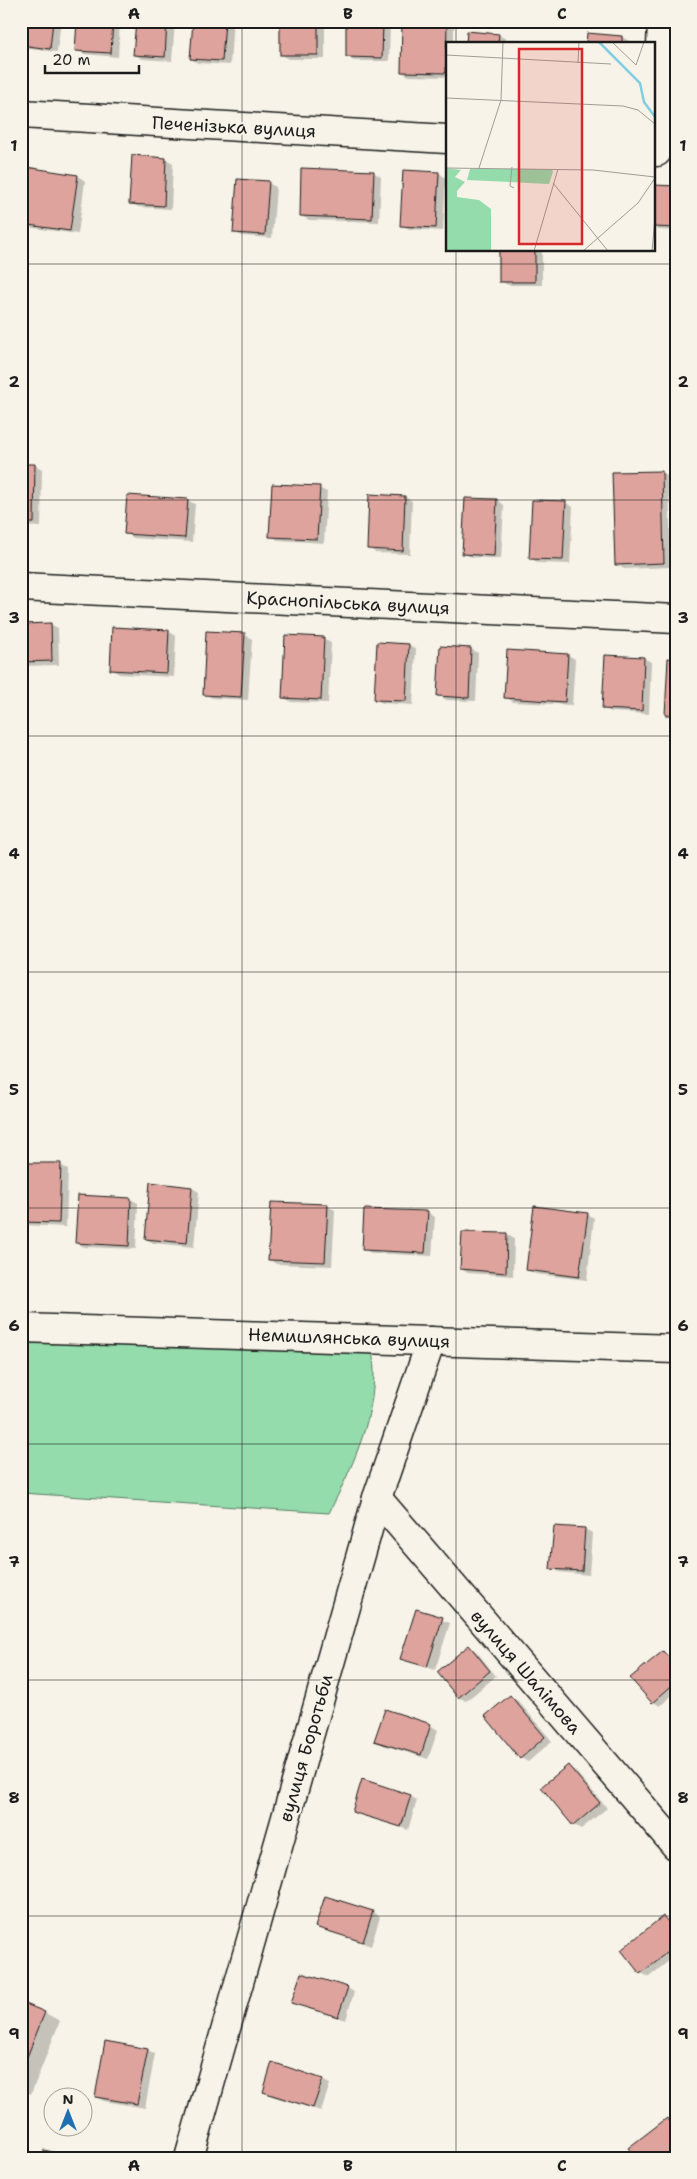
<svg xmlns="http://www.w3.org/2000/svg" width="697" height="2179" font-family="'Shantell Sans',sans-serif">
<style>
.green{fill:#94dcab;stroke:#587c64}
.shadow{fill:#0003}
.building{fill:#dda39c;stroke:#1c1c1c}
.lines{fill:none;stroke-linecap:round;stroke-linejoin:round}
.minor-casing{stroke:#1c1c1c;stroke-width:31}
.minor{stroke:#f7f3e8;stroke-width:28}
.grid{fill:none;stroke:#1c1c1c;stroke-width:1;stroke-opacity:0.55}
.labels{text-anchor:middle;stroke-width:4.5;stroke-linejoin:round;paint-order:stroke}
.street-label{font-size:18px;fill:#1c1c1c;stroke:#f7f3e8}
.inset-river{fill:none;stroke:#82cde2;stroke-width:2.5}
.inset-road{fill:none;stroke:#9f9d96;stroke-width:1}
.view{fill:#d62828;fill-opacity:0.15;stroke:#d62828;stroke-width:2.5}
.inset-edge{fill:none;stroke:#1c1c1c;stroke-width:2.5}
.neatline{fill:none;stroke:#1c1c1c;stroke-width:2}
.grid-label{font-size:16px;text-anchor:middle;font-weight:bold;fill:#1c1c1c}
</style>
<rect width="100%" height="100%" fill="#f7f3e8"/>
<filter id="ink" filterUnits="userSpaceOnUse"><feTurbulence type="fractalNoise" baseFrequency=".02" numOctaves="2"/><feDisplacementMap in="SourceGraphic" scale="10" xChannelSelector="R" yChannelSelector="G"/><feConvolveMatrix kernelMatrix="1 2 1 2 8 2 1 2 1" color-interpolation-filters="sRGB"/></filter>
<g filter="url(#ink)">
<path class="green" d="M21,1328L370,1338C372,1350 374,1362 374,1373C373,1424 351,1469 329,1513L21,1493Z"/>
<g class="shadow">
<polygon points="21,21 61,21 57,52 21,48"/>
<polygon points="78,21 120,21 118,57 84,54 76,50"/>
<polygon points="137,21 175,21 172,61 142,59 135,55"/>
<polygon points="194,21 233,21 230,65 198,63 191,59"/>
<polygon points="281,21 325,21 325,59 289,59 282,55"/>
<polygon points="348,21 390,21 389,61 354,61 347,57"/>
<polygon points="403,21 451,21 454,23 454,44 447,44 447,77 409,76 402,72"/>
<polygon points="629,21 648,21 648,23"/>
<polygon points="499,35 506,39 506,44 467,44"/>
<polygon points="622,37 629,41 629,44 587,44"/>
<polygon points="166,159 173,163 171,209 138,207 131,203"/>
<polygon points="27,169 78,176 85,181 78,234 26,227 21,224"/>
<polygon points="404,171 439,173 446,178 443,231 409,229 401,225"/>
<polygon points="373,172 381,177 379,222 309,220 301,216"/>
<polygon points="268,183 276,187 272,238 242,236 234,232"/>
<polygon points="676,187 676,231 659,230 653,227"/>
<polygon points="500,250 542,250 542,285 508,285 500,281"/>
<polygon points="21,465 35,465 42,469 41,527 21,526"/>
<polygon points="662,472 669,477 671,567 624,569 616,564"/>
<polygon points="319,488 327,492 324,543 278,540 271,536"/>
<polygon points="405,497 412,501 410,554 376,553 368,548"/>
<polygon points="187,500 195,504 192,542 133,538 126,533"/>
<polygon points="497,500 504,505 501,559 471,557 463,553"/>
<polygon points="566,503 573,507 570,564 538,563 531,558"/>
<polygon points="50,624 58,628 59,665 21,666 21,625"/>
<polygon points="168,631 176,636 174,677 119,674 111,669"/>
<polygon points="244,634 252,639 248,700 212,698 204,694"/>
<polygon points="323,639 331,643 328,703 291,702 283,697"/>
<polygon points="409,645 416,649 413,705 382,703 375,699"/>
<polygon points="471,649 478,653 476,701 446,700 439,695"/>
<polygon points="568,655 575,659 572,705 513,702 506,697"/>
<polygon points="644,658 651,662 649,714 611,712 603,708"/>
<polygon points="676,660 676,718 666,714"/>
<polygon points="21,1164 60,1165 68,1169 66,1227 21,1225"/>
<polygon points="192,1188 199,1192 194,1247 153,1243 146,1239"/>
<polygon points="130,1199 138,1203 136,1249 84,1247 76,1243"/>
<polygon points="327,1206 335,1210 332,1266 276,1264 269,1259"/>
<polygon points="427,1212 435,1217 432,1256 371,1253 364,1249"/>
<polygon points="587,1214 594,1218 587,1280 535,1274 527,1270"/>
<polygon points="507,1234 514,1239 513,1276 468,1273 461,1269"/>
<polygon points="585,1529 592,1533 589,1575 559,1572 551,1568"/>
<polygon points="417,1610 450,1623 435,1670 401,1658"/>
<polygon points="469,1647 476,1651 496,1676 466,1701 458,1697"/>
<polygon points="663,1652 670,1656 676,1663 676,1692 660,1706 653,1702"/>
<polygon points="511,1697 518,1701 552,1741 528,1762 521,1758"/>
<polygon points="430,1725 438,1730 428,1759 383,1745 376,1740"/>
<polygon points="568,1766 575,1771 607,1808 581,1829 574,1825"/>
<polygon points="410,1796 417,1800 408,1830 354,1811"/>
<polygon points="326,1898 373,1912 380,1917 371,1946 316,1926"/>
<polygon points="663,1917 676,1928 676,1955 649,1977 641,1973"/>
<polygon points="347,1988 354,1992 346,2020 300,2006 293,2002"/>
<polygon points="21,2003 45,2013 60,2021 31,2094 21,2090"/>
<polygon points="148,2050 155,2054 145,2108 104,2101 96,2097"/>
<polygon points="322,2080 330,2084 321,2111 271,2096 264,2091"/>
</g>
<g class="building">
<polygon points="21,21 53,21 50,49 21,45"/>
<polygon points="77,21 113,21 111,53 75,51"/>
<polygon points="136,21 167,21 165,57 133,55"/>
<polygon points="193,21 225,21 222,61 190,59"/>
<rect x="280" y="21" width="38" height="34"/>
<polygon points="346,21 383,21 382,58 346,57"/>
<polygon points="402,21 447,21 446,73 401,72"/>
<polygon points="467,31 499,34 498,44 466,44"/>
<polygon points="587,33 622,36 622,44 586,44"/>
<polygon points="132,155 166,158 164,206 129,204"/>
<polygon points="26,167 78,175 70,231 21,224 21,200"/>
<polygon points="301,168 374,171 372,219 300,216"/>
<polygon points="403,170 439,172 436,228 400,226"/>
<polygon points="237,179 269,181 265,235 233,233"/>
<polygon points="653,185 676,186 676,228 653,227"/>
<rect x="499" y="250" width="36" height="32"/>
<polygon points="21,464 35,464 34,523 21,523"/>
<polygon points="662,471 664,563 615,565 612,472"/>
<polygon points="272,484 320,486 317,539 269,537"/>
<polygon points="369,494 405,496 403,551 367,549"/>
<polygon points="127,495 188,499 185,538 124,534"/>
<polygon points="465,498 497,499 494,556 462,554"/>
<polygon points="532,500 566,501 563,560 529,559"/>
<polygon points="51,623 52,661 21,662 21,624"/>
<polygon points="112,627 169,630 167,673 110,670"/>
<polygon points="206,631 245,633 241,697 203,695"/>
<polygon points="285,635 324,637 321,700 282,698"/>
<polygon points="377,642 409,644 406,701 374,700"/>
<polygon points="440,646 471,648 469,698 437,696"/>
<polygon points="507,650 568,654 565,702 504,698"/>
<polygon points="605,655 644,657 642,711 602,709"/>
<polygon points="668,658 676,659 676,715 665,715"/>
<polygon points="21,1163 61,1163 59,1223 21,1222"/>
<polygon points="150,1182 192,1187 187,1243 145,1239"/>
<polygon points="78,1195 131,1198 129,1246 75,1243"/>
<polygon points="271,1202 328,1204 325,1262 268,1260"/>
<polygon points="534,1206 588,1213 579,1277 526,1270"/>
<polygon points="364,1209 428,1211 425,1253 362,1250"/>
<polygon points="462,1232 507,1233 506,1273 460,1269"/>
<polygon points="554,1526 585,1528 582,1571 550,1569"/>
<polygon points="676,1536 676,1583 672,1583"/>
<polygon points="416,1609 443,1617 427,1667 400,1659"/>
<polygon points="469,1645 490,1671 458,1698 437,1672"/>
<polygon points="663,1651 676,1666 676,1682 652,1703 630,1678"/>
<polygon points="510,1695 545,1737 520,1759 485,1716"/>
<polygon points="385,1709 431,1724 421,1755 374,1741"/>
<polygon points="568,1765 600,1803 573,1826 541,1787"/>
<polygon points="362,1779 411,1795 401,1827 352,1812"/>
<polygon points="325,1896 373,1911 363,1942 315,1927"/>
<polygon points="663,1916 676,1931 676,1945 640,1974 621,1950"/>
<polygon points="301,1973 348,1987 338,2017 291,2003"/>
<polygon points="21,2002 45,2012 21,2072"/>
<polygon points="105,2041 148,2049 137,2104 95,2097"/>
<polygon points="272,2062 323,2079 313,2108 263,2092"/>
<polygon points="667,2118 676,2129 676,2158 636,2158 628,2148"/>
<polygon points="44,2150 78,2158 43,2158"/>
</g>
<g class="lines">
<defs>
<g id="minor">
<polyline points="21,114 447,139"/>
<polyline points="657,152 662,21"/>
<polyline points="21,587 676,619"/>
<polyline points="21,1328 676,1349"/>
<polyline points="377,1498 676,1846"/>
<polyline points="189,2158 377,1498 431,1341"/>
</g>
</defs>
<use href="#minor" class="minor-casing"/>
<use href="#minor" class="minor"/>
</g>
</g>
<path class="grid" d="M242,21V2158M456,21V44M456,250V2158M21,264H676M21,500H676M21,736H676M21,972H676M21,1208H676M21,1444H676M21,1680H676M21,1916H676"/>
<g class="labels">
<g class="street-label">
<text transform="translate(234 127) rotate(3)" y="6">Печенізька вулиця</text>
<text transform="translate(348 603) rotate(3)" y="6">Краснопільська вулиця</text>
<text transform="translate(349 1338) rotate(2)" y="6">Немишлянська вулиця</text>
<text transform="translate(526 1672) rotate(49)" y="6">вулиця Шалімова</text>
<text transform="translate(306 1748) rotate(-74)" y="6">вулиця Боротьби</text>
</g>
</g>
<g transform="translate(446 42)">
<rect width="209" height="209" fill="#f7f3e8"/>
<path d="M0,126L15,128L9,135L19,140L11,149V155L33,158L45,167V209H0ZM24,127H106L107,130L103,142L21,138Z" fill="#94dcab"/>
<path class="inset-river" d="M153,0L194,41L198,60L209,75"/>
<path class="inset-road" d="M166,0L190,23L198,0M0,13L165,22M132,21L133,0M0,56L177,64L192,68L209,82M66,125L64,144L68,146M0,126L147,128L209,135M33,126L55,58L57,0M107,141L162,209M88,209L112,127M137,209L192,161L209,136M206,209L209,176"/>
<path class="view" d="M73,7H136V202H73Z"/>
<rect width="209" height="209" class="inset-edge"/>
</g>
<rect width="697" height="2179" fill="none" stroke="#f7f3e8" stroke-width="55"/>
<g transform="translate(68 2112)"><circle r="24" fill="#f7f3e8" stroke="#9f9d96"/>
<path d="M0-4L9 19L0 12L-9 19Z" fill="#1f6fb2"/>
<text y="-8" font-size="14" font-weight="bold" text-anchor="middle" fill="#1c1c1c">N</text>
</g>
<path d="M45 65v8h94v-8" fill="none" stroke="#1c1c1c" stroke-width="2.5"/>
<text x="52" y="65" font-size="15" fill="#1c1c1c" stroke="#f7f3e8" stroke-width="4" paint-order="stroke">20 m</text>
<rect x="28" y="28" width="642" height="2124" class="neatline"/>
<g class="grid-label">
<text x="134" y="19">A</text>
<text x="348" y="19">B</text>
<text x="562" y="19">C</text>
<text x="14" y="151">1</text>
<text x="683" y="151">1</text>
<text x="14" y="387">2</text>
<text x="683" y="387">2</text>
<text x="14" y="623">3</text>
<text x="683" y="623">3</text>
<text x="14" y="859">4</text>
<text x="683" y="859">4</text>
<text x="14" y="1095">5</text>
<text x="683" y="1095">5</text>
<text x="14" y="1331">6</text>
<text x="683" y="1331">6</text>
<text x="14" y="1567">7</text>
<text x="683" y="1567">7</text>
<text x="14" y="1803">8</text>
<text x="683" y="1803">8</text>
<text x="14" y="2039">9</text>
<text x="683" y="2039">9</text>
<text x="134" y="2171">A</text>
<text x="348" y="2171">B</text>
<text x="562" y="2171">C</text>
</g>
</svg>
